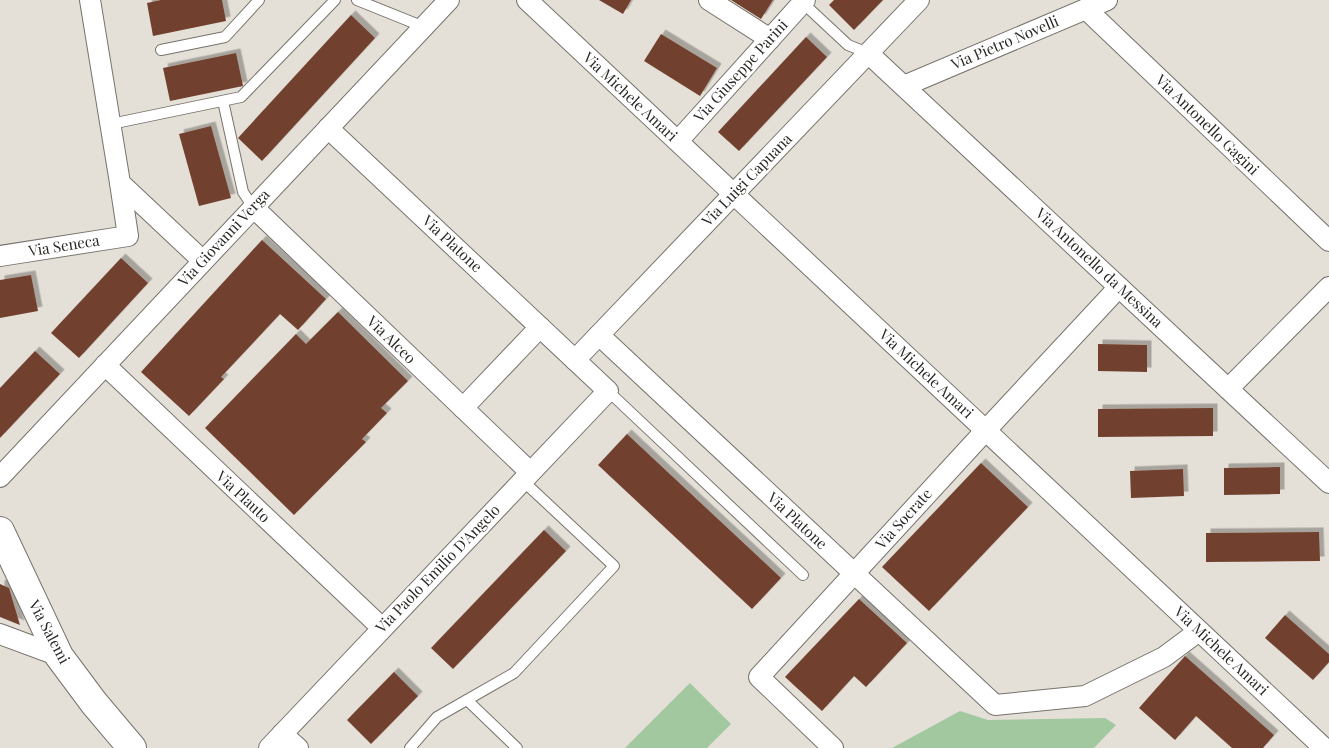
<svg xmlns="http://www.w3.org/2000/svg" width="1329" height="748" font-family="'Playfair Display',serif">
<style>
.green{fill:#a2c8a0}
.building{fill:#72412d;filter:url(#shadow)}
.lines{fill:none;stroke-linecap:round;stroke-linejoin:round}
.lane-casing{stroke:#77736c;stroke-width:12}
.street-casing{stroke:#77736c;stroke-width:22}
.secondary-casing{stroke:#77736c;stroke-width:30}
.lane{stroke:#fff;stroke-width:10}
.street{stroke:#fff;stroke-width:20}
.secondary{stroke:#fff;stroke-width:28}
.labels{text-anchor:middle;stroke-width:5;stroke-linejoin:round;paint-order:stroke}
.street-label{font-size:15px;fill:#292825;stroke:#fff}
</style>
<defs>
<filter id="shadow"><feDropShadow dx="4.5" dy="-4.5" stdDeviation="0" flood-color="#0004"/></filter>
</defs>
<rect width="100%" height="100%" fill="#e4dfd7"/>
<g class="green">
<polygon points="690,683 731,724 707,748 625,748"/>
<polygon points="960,711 988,720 1105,718 1116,725 1094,748 892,748"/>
</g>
<g class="building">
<polygon points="161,0 222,0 226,21 153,36 147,3"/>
<polygon points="599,0 631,0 623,14"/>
<polygon points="731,0 773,0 761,19"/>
<polygon points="834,0 883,0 854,30 829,5"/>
<polygon points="351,15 375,38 262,161 238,138"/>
<polygon points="661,34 717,68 700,96 644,61"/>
<polygon points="806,37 827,57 739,151 718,132"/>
<polygon points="236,53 243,86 170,101 163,68"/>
<polygon points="211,126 231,198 199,206 179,134"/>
<polygon points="262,240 326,299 298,330 280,314 221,377 224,379 189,416 141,372"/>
<polygon points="121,258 148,283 79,358 51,333"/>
<polygon points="31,275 38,311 0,318 0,280"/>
<polygon points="338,312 408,381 381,408 387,413 362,439 366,442 294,515 205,428 296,334 306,344"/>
<polygon points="1098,344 1147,345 1147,372 1098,371"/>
<polygon points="35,351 60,374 0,438 0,388"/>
<polygon points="1213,408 1213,436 1098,437 1098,409"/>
<polygon points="627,434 781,578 752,609 598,465"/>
<polygon points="981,463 1028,507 929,611 882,567"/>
<polygon points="1280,467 1280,494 1224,495 1224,468"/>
<polygon points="1183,469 1184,496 1131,498 1130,471"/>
<polygon points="544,530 566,551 453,669 431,648"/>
<polygon points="1319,532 1320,561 1206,562 1206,533"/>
<polygon points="0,584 9,588 20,625 0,617"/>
<polygon points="859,599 907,643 866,687 854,676 822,711 785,677"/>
<polygon points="1285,615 1329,654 1329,662 1313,680 1265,638"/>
<polygon points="1185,656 1274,735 1263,748 1232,748 1196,716 1175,740 1139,708"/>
<polygon points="394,672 418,696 371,744 347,720"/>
</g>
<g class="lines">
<defs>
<g id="lane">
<polyline points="357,0 424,27"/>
<polyline points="803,3 848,45 868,53"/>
<polyline points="161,50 225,37 259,0"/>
<polyline points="223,101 243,192 253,207"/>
<polyline points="111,124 241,97 335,0"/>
<polyline points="608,391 803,575"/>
<polyline points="467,700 517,748"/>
<polyline points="410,748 437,717 514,673 614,566 522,480"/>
</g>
<g id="street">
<polyline points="90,0 120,183 203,261"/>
<polyline points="527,0 1324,748"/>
<polyline points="709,0 770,39"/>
<polyline points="1086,9 1329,241"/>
<polyline points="868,53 1329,483"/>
<polyline points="904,86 1107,0"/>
<polyline points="678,141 805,0"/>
<polyline points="253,207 530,472"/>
<polyline points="0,256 128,236 120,183"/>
<polyline points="599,335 995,705 1085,696 1164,657 1199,631"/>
<polyline points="575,360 919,0"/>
<polyline points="105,365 382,628"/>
<polyline points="1228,389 1329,287"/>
<polyline points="463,408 540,327"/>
<polyline points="0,477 449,0"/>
<polyline points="0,634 59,656"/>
<polyline points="282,734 298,748"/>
<polyline points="269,748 608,391 328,128"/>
<polyline points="833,748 759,677 986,430 1119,287"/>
</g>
<polyline id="secondary" points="0,531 59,656 94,703 132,748"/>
</defs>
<use href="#lane" class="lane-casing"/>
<use href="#street" class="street-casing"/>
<use href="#secondary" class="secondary-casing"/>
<use href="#lane" class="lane"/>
<use href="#street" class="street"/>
<use href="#secondary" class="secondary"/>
</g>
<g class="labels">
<g class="street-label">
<text transform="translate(1005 43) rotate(-23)" y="5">Via Pietro Novelli</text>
<text transform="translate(741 71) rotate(-48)" y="5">Via Giuseppe Parini</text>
<text transform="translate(630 97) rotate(43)" y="5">Via Michele Amari</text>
<text transform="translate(1207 125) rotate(44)" y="5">Via Antonello Gagini</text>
<text transform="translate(747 180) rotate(-46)" y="5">Via Luigi Capuana</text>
<text transform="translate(224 238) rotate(-47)" y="5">Via Giovanni Verga</text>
<text transform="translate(452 244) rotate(43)" y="5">Via Platone</text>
<text transform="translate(64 246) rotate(-9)" y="5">Via Seneca</text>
<text transform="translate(1099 268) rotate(43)" y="5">Via Antonello da Messina</text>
<text transform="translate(391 340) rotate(44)" y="5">Via Alceo</text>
<text transform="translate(926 374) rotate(43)" y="5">Via Michele Amari</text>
<text transform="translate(243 497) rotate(43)" y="5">Via Plauto</text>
<text transform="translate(904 519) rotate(-48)" y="5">Via Socrate</text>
<text transform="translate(797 521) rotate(43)" y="5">Via Platone</text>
<text transform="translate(438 569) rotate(-46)" y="5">Via Paolo Emilio D'Angelo</text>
<text transform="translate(49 632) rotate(62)" y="5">Via Salemi</text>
<text transform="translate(1221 651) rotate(43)" y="5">Via Michele Amari</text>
</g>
</g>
</svg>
